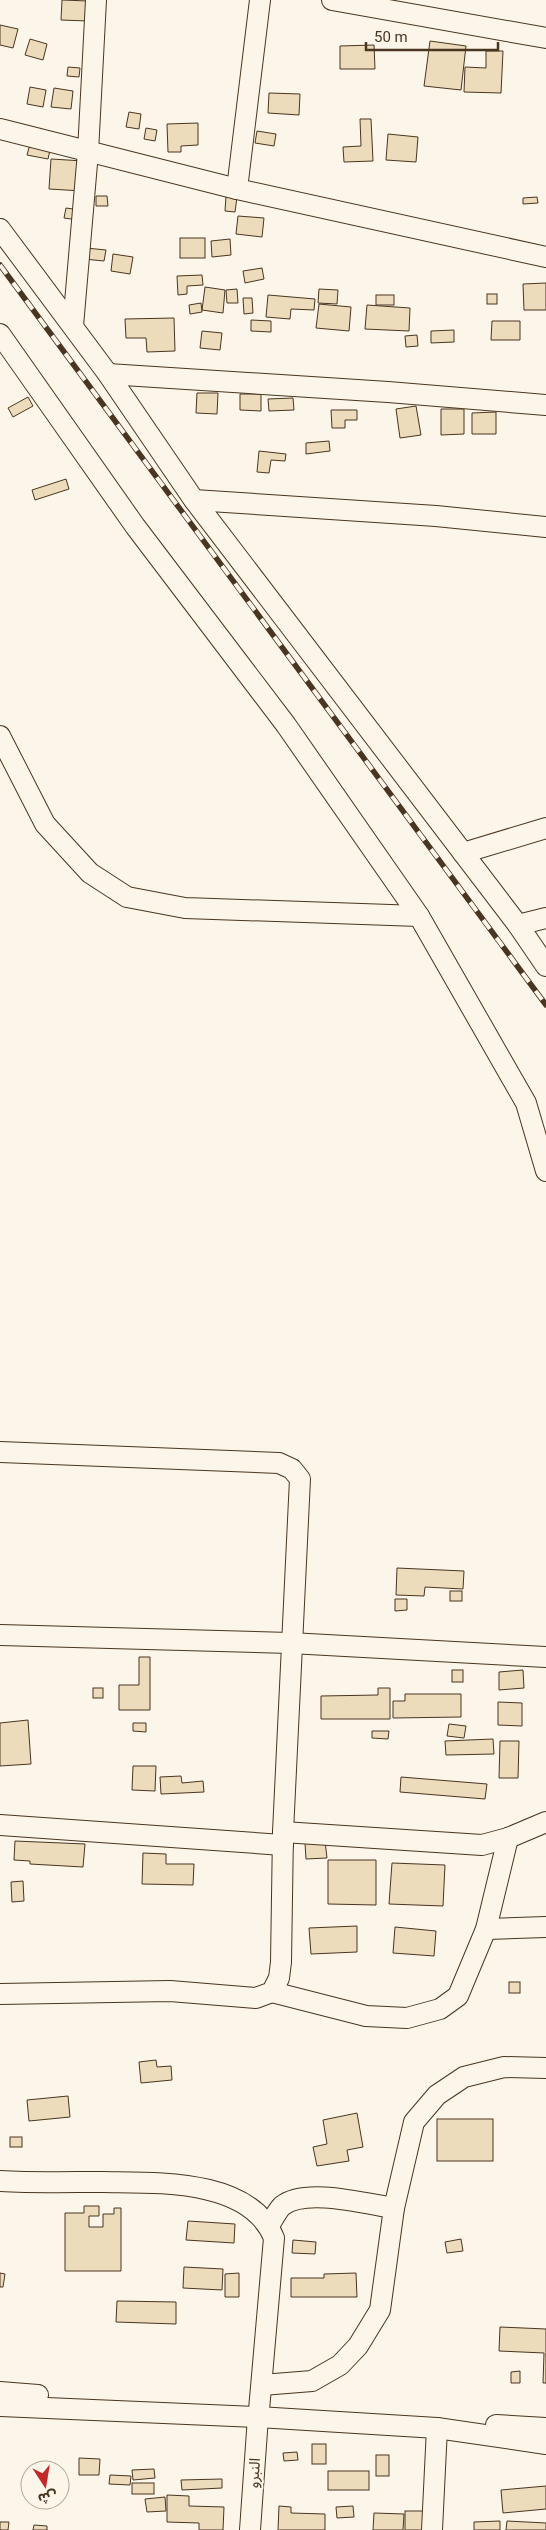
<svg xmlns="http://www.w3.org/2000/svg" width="546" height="2530" font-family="Roboto,'Noto Sans Arabic',sans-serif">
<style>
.building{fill:#ecdcbc;stroke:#4a3520}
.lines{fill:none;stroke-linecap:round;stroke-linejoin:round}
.minor-casing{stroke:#4a3520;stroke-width:22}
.minor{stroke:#fbf6e9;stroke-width:20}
.rail-casing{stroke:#4a3520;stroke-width:5.5}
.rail{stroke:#fbf6e9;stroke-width:4;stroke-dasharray:11;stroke-linecap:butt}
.labels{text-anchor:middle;stroke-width:4;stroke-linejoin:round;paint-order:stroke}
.street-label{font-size:15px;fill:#4a3520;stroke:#fbf6e9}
</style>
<rect width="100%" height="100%" fill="#fbf6e9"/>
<g class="building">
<polygon points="62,0 88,1 88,21 61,20"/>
<polygon points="0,25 18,29 13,48 0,45"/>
<polygon points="30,39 47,44 43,60 25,55"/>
<polygon points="430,41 466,46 461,90 424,86"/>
<polygon points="374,45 375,69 340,69 340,46"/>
<polygon points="486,51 503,51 501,93 464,92 465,67 486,68"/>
<polygon points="68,67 80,68 79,77 67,76"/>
<polygon points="30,87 46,90 43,107 27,104"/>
<polygon points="54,88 73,91 71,109 51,107"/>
<polygon points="269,93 300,94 299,115 268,113"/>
<polygon points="129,112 141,114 139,129 126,127"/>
<polygon points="360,119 371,119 373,161 344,162 343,147 361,146"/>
<polygon points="198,123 198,145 181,146 181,152 168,152 167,124"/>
<polygon points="146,128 157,130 155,141 144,139"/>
<polygon points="257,131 276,134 274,146 255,143"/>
<polygon points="388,134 418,137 416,162 386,160"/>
<polygon points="32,137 52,141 48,159 27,155"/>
<polygon points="51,159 84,161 82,191 49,189"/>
<polygon points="96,196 107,196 108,206 96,206"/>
<polygon points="226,196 237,197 235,212 225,211"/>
<polygon points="537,197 538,203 523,204 523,198"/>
<polygon points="66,208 80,210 78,220 64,218"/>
<polygon points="238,216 264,218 262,237 236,234"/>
<rect x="180" y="238" width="25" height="20"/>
<polygon points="230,239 231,255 212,257 211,241"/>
<polygon points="86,248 106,250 104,261 84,259"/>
<polygon points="113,254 133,257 130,274 111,271"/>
<polygon points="262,268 264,279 245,283 243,271"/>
<polygon points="202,275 203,285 187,286 187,294 178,295 177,276"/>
<polygon points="546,283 546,310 524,310 523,284"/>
<polygon points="205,287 225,290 223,313 202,310"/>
<polygon points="237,289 238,303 227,303 226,290"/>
<polygon points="319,289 338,290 337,304 318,303"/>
<rect x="487" y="294" width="10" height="10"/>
<polygon points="268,295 315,299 314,310 291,309 290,319 266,317"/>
<rect x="376" y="295" width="18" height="10"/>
<polygon points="243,298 252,298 253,313 244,314"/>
<polygon points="201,303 202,312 190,314 189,305"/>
<polygon points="319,304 351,307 349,331 316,328"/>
<polygon points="367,305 410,308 409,331 365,329"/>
<polygon points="174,318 175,351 147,352 146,338 126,338 125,319"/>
<polygon points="251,320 271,321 271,332 251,331"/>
<polygon points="492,321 520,321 520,340 491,340"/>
<polygon points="454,330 454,342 431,343 431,331"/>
<polygon points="202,331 222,333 220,350 200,348"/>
<polygon points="417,335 418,346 406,347 405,336"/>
<polygon points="197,393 218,393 217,414 196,413"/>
<polygon points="240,394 261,394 261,411 240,410"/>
<polygon points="28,397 33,406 13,417 8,408"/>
<polygon points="293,398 294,410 269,411 268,399"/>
<polygon points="416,406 421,435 400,438 396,409"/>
<polygon points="441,409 464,409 464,434 441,435"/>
<polygon points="331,410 357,410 357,420 345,420 345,428 332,428"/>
<polygon points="496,412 496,434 472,434 472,413"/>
<polygon points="329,441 330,451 306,454 306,443"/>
<polygon points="259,451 286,454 285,461 271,460 269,473 257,472"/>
<polygon points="66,479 69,489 35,500 32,490"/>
<polygon points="397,1568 464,1571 463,1589 425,1587 424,1596 396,1595"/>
<rect x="450" y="1591" width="12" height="10"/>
<polygon points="395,1599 407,1599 407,1610 395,1611"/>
<polygon points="139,1657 150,1657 150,1710 119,1710 119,1685 139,1685"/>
<rect x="452" y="1670" width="11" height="12"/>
<polygon points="523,1670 524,1688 499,1690 499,1672"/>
<rect x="93" y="1688" width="10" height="10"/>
<polygon points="378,1688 390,1688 390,1719 321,1719 321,1696 378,1695"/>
<polygon points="405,1694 461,1694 461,1717 393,1718 393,1701 405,1701"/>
<polygon points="498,1702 522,1703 522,1726 498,1725"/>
<polygon points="28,1720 31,1764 0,1766 0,1723"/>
<polygon points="133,1723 146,1723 146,1732 133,1731"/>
<polygon points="449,1724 466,1726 464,1738 447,1736"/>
<polygon points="372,1731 389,1731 388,1739 372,1738"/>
<polygon points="493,1739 494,1754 446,1755 445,1741"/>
<polygon points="500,1741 519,1741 518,1778 499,1778"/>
<polygon points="133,1766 156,1766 155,1791 132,1790"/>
<polygon points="181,1776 182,1783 203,1781 204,1792 161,1794 160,1777"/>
<polygon points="401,1777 487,1784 485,1799 400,1792"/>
<polygon points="15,1841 85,1844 83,1867 30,1864 30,1861 14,1860"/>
<polygon points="325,1841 327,1858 306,1859 305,1843"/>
<polygon points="143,1853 166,1854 166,1864 194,1864 193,1885 142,1884"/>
<polygon points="328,1860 376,1860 376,1905 328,1904"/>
<polygon points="392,1863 445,1865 443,1906 389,1904"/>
<polygon points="23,1881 24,1901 12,1902 11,1882"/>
<polygon points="357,1926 357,1952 311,1954 309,1928"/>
<polygon points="395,1927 436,1931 434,1956 393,1953"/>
<rect x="509" y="1982" width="11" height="11"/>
<polygon points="156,2060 157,2067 171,2066 172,2080 141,2083 139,2062"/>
<polygon points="68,2096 70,2117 29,2121 27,2100"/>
<polygon points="357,2113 363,2147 347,2150 349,2161 317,2166 313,2147 327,2144 323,2120"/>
<rect x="437" y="2119" width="56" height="42"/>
<rect x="10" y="2137" width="12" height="10"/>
<polygon points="84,2206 99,2206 99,2216 89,2216 89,2227 103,2227 103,2214 114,2214 114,2208 121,2208 121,2271 65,2271 65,2213 84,2213"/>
<polygon points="188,2221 235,2224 234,2243 186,2240"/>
<polygon points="461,2239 463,2251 447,2253 445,2242"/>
<polygon points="293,2240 316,2242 315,2254 292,2253"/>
<polygon points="184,2267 223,2269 222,2290 183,2288"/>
<polygon points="0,2273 5,2274 3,2287 0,2287"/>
<polygon points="239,2273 239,2297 225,2297 225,2274"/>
<polygon points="356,2273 357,2297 291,2297 291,2278 324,2278 324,2274"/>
<polygon points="117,2301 176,2302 176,2324 116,2322"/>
<polygon points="500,2327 546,2329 546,2383 543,2383 544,2353 499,2351"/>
<polygon points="520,2371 520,2383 511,2383 511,2372"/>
<rect x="312" y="2444" width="14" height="20"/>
<polygon points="297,2452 298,2460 284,2461 283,2453"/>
<rect x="376" y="2455" width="13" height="21"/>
<polygon points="79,2458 100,2459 99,2475 79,2475"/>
<polygon points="154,2469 155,2478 133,2480 132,2470"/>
<rect x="328" y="2471" width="41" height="19"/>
<polygon points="110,2475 131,2476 130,2485 109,2484"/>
<polygon points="222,2479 222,2488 182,2490 181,2480"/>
<rect x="132" y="2483" width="22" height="11"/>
<polygon points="546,2486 546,2509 503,2513 501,2490"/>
<polygon points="167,2495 189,2496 189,2506 224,2507 223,2530 199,2530 199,2523 167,2522"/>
<polygon points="165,2497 166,2511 147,2512 145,2499"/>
<polygon points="279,2506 291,2507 291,2513 325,2514 325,2530 278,2530"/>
<polygon points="353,2506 354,2517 337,2518 336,2507"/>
<rect x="405" y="2511" width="18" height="19"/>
<polygon points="374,2513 404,2514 403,2530 373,2530"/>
<polygon points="500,2521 500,2530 474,2530 474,2522"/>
<polygon points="507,2521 546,2523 546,2530 506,2530"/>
<polygon points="0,2522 9,2522 8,2530 0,2530"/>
<polygon points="34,2525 47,2526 47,2530 33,2530"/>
</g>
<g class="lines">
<defs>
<g id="minor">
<polyline points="332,0 546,38"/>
<polyline points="0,129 237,189 546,257"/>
<polyline points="237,189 260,0"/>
<polyline points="0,229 108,374 194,500 518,925 546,966"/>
<polyline points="73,326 88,152 96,0"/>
<polyline points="0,334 135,526 286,725 419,916 526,1103 546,1171"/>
<polyline points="108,374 388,392 546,405"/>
<polyline points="194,500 436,516 546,527"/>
<polyline points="0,736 45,824 90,873 127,897 185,908 419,916"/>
<polyline points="463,853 546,828"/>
<polyline points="518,925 546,918"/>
<polyline points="0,1452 279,1463 292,1469 300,1479 283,1832 281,1962 279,1978 272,1992 256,1998 170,1991 0,1994"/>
<polyline points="0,1635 290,1643 546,1657"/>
<polyline points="0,1825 283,1845"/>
<polyline points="283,1832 482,1845 508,1838 546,1822"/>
<polyline points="486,1929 546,1927"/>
<polyline points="272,1992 366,2016 407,2018 440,2009 458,1996 486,1929 508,1838"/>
<path d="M0,2181C34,2183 69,2182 103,2182C156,2183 250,2178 274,2238L259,2410"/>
<path d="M269,2225C273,2220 277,2211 282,2206C305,2187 367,2204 394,2208"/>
<polyline points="262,2385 312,2381 340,2365 358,2346 380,2310 394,2208 414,2122 437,2095 464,2077 504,2067 546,2068"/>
<polyline points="0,2392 38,2395"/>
<polyline points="0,2406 258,2417 437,2428 546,2444"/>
<polyline points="496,2425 546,2428"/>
<polyline points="250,2530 258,2417"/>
<polyline points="432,2530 437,2428"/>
</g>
</defs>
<use href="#minor" class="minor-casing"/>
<use href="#minor" class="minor"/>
<defs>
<polyline id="rail" points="0,265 546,1005"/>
</defs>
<use href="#rail" class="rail-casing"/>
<use href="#rail" class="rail"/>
</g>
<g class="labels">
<g class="street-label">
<text transform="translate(254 2473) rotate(-86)" y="5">النبرو</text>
</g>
</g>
<g transform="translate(45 2485) rotate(168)"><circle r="24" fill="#fbf6e9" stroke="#b4a999"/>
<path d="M0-4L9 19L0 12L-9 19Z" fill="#c62828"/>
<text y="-8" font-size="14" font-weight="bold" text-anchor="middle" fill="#4a3520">ش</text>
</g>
<path d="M366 42v8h132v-8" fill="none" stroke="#4a3520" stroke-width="2.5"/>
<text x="374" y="42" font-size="15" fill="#4a3520" stroke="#fbf6e9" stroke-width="4" paint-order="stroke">50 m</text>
</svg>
